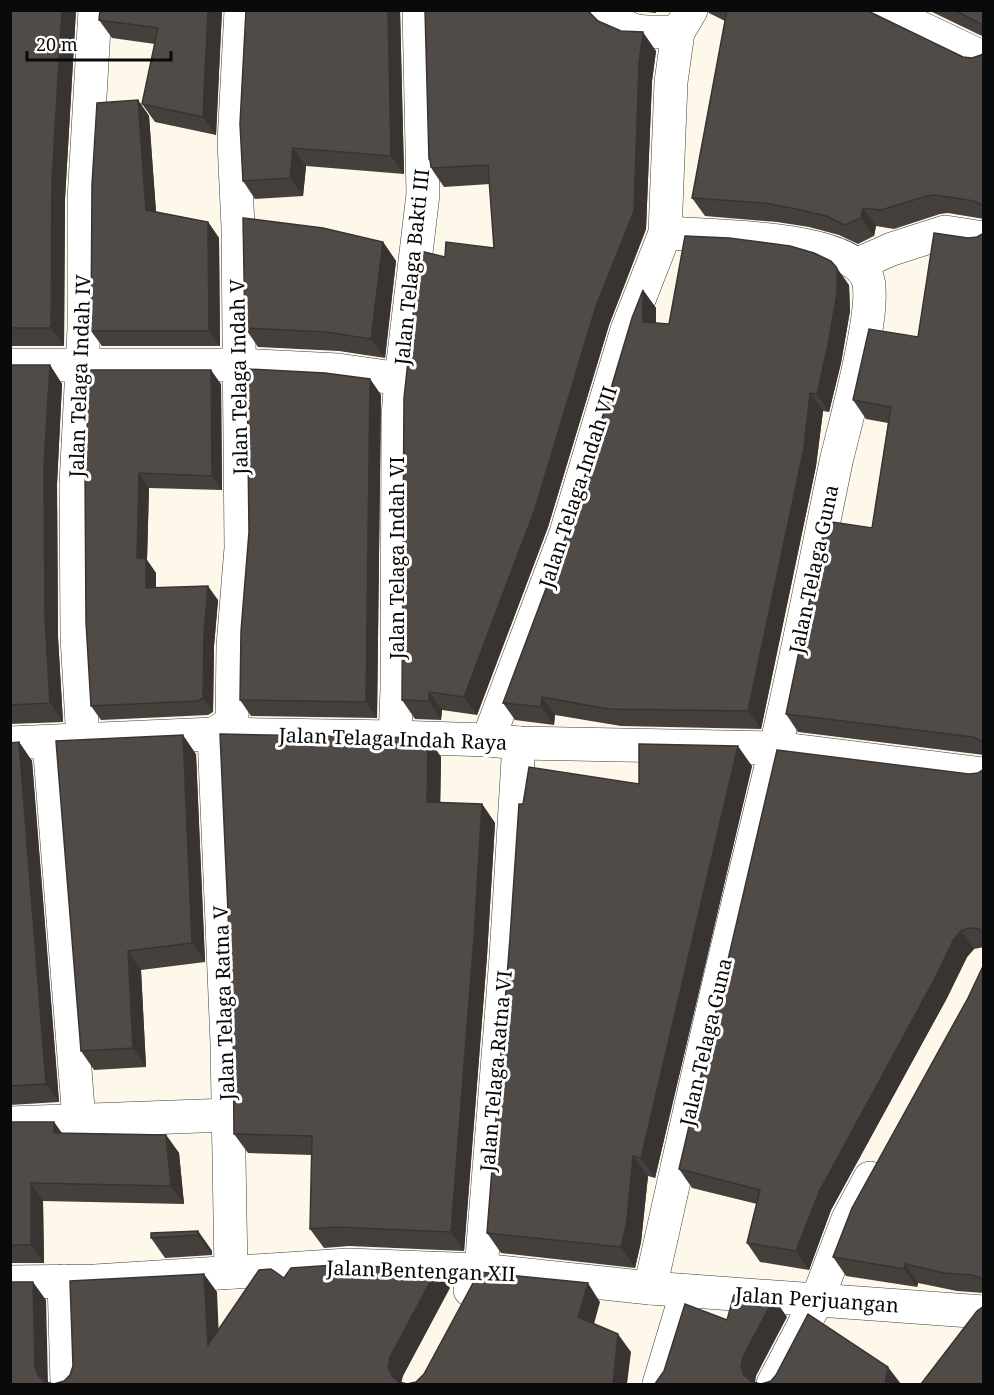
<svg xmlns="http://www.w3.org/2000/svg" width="994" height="1395" font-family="'Noto Serif',serif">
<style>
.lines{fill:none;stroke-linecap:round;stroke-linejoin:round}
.street-casing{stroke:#3d3d3d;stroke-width:34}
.street{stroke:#fff;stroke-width:33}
.wall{fill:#46403d}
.shaded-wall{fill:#393432}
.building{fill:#514b47;stroke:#393432;stroke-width:1.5}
.labels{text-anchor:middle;stroke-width:6;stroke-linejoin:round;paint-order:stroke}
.street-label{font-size:20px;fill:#0a0a0a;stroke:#fff}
</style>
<rect width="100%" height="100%" fill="#fdf8e9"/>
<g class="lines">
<defs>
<g id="street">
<path d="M607,10C629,38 646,31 678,32"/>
<polyline points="883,10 984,58"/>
<polyline points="858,264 892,249 945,232 984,238"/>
<polyline points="10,365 239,365 338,370 401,379"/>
<polyline points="395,737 397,689 398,416 401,379 423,194 419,10"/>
<polyline points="488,740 566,533 627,330 665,233 671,82 678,32 691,10"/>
<polyline points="83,741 77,637 76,484 84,329 84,200 95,10"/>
<polyline points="49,742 79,1120"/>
<polyline points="10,743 214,734 395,737 488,740 519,743 776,748 984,774"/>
<polyline points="10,1123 228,1115"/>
<polyline points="231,1272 227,1043 214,734 228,725 232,720 233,646 241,548 238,227 234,142 241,10"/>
<polyline points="64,1281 67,1384"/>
<polyline points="10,1282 95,1281 348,1265 481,1270 650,1288 984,1312"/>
<path d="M650,1288C675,1178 699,1067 725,957C741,888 759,819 775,750C798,654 816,558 836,462C844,427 879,305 867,277C848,235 708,236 665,233"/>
<polyline points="470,1290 481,1270 506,957 519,743"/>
<polyline points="659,1384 687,1291"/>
<polyline points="773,1384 817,1300 848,1219 870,1178"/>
</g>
</defs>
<use href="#street" class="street-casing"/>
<use href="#street" class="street"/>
</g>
<g class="wall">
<polygon points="10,10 76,10 65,199 64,346 10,346"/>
<polygon points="100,10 222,10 216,135 155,122 142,104 155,44 112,38 99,20"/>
<polygon points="246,10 400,10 404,174 306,166 303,196 255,199 243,181"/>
<polygon points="425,10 589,10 589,12 598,21 656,51 652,81 646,229 609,325 548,527 477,715 442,710 441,720 415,719 402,700 445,257 494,248 490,184 444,187 431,168 430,162 429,159"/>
<polygon points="636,10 656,10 656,13 637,11"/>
<polygon points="707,10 866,10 963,57 972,58 981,55 984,53 984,219 948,213 940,214 894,229 876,226 874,236 858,244 839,235 809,227 777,222 705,216 692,198 725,21 709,13"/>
<polygon points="928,10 984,10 984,37"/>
<polygon points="138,100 149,116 156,212 208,222 219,238 220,346 102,346 91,331"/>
<polygon points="984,233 984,755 798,732 786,714 872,528 888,423 866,419 853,400 918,337 968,238 977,237"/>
<polygon points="383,242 396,261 385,358 339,351 258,347 245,328"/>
<polygon points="849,285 850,311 841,363 829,412 823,411 816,466 761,729 621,726 555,715 554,725 515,720 503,703 571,522 643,290 656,308 656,323 669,324"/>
<polygon points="10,365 50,365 62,384 57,484 58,637 63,722 10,724"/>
<polygon points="370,379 381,395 377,718 251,716 240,700"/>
<polygon points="221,384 222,490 149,488 147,560 156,573 156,587 218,600 214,646 213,712 208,715 101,720 91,706 85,470"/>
<polygon points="428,738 441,757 440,803 482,804 495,823 487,956 464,1251 349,1246 324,1248 310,1229 312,1155 248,1153 234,1134"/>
<polygon points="19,742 32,761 59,1102 10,1105 10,743"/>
<polygon points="196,754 205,962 141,970 146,1067 94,1070 81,1051"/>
<polygon points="752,766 655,1178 648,1176 641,1242 635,1268 501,1253 487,1233 523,804"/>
<polygon points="984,769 984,947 974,949 967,957 947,998 831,1210 809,1270 760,1262 747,1243 757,1204 692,1188 679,1169 969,774 978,773"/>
<polygon points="984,964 984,1293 957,1291 918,1283 917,1287 846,1276 833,1257 968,998"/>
<polygon points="10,1122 54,1122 62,1133 166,1135 179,1153 184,1204 43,1201 44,1263 10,1263"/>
<polygon points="198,1231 212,1251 212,1255 165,1258 151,1238"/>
</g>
<g class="shaded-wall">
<polygon points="62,10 76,10 65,199 64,346 51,328 52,181"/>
<polygon points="208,10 222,10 216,135 203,117"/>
<polygon points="388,10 400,10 404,174 391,156"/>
<polygon points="643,32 656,51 652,81 646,229 609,325 548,527 477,715 464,697 639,63"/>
<polygon points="138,100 149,116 157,226 146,210"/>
<polygon points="293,148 306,166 303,196 290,178"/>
<polygon points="863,208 876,226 874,236 861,218"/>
<polygon points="208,222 219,238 220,346 209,331"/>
<polygon points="383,242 396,261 385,358 371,339"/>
<polygon points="837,268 849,285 850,311 841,363 829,412 817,394"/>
<polygon points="643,290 656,308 656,339 643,322"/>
<polygon points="50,365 62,384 57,484 58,637 63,722 50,703 45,619 44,466"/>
<polygon points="211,370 221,384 222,490 212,476"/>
<polygon points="370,379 381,395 377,718 366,702"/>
<polygon points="810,393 823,411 816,466 761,729 748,711"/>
<polygon points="139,473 149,488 147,560 156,573 156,602 146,588 137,558"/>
<polygon points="208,586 218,600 214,646 213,712 203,698 204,632"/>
<polygon points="429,692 442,710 441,720 429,701"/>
<polygon points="542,697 555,715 554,725 541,707"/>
<polygon points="183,735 196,754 205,962 192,943"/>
<polygon points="428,738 441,757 440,821 427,802"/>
<polygon points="19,742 32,761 59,1102 46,1084"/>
<polygon points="738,746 752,766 655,1178 641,1158"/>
<polygon points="482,804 495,823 487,956 464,1251 451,1232"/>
<polygon points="961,931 974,949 967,957 947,998 831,1210 809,1270 796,1251 819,1192 954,939"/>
<polygon points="128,951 141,970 146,1067 133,1048"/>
<polygon points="54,1122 66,1140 54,1133"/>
<polygon points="166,1135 179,1153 184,1204 171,1186"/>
<polygon points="633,1156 648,1176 641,1242 635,1268 621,1247"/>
<polygon points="31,1183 43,1201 44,1263 31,1245"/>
<polygon points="198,1231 212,1251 212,1255 198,1235"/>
<polygon points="905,1264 918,1283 917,1287 904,1269"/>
<polygon points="437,1269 450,1288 403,1376 401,1384 392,1376 388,1367 390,1357"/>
<polygon points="204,1274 217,1292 220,1363 208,1345"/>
<polygon points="33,1282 46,1300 48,1384 38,1375 35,1367"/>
<polygon points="588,1283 600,1302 591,1335 578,1317"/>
<polygon points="774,1298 787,1317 756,1376 755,1384 744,1375 741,1367 743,1357"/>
<polygon points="618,1334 631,1352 627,1384 613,1384"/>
<polygon points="888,1367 901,1384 885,1384"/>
</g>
<g class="building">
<polygon points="10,10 62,10 52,181 51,328 10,328"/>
<polygon points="100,10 208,10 203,117 142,104 158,28 99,20"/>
<polygon points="246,10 388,10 391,156 293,148 290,178 243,181 240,124"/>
<polygon points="425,10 587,10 598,21 621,31 643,32 639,63 634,211 596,306 535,509 464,697 429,692 429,701 402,700 404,398 420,251 445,257 446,242 494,248 488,165 431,168 430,159 429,159"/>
<polygon points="727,10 866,10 963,57 972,58 981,55 984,53 984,206 974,201 935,195 927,196 881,210 863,208 861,218 845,225 826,216 796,209 764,203 692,198"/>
<polygon points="954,10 984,10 984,27 979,23"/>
<polygon points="138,100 146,210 208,222 209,331 91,331 92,185 97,103"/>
<polygon points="243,218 323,228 383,242 371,339 326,332 245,328"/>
<polygon points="934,233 968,238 977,237 984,233 984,742 973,737 786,714 826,521 872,528 891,407 853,400 869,329 918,337"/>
<polygon points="685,236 729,238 790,246 814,253 831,261 837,268 837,293 828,345 817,394 810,393 804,448 748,711 608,709 542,697 541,707 503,703 571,522 632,318 643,290 643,322 669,324"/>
<polygon points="10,365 50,365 44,466 45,619 50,703 10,705"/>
<polygon points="247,369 325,373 370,379 366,702 240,700 241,631 249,532"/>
<polygon points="90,370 211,370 212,476 139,473 137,558 146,559 146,588 208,586 204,632 203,698 198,701 91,706 86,622 85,470"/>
<polygon points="220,734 428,738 427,802 482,804 474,937 451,1232 335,1227 310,1229 312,1136 234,1134 233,1023"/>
<polygon points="183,735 192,943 128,951 133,1048 81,1051 56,741"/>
<polygon points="19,742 46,1084 10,1086 10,743"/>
<polygon points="639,744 738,746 641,1158 633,1156 627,1221 621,1247 487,1233 510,938 519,804 523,804 529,767 639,784"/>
<polygon points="777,750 969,774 978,773 984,769 984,934 979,929 969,928 961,931 954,939 934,980 819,1192 796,1251 747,1243 760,1190 679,1169"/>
<polygon points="984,964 984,1280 981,1278 972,1275 944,1273 905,1264 904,1269 833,1257 852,1208 968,998"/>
<polygon points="10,1122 54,1122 54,1133 166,1135 171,1186 31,1183 31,1245 10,1245"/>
<polygon points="198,1231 198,1235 151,1238 151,1233"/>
<polygon points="335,1265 437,1269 390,1357 388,1367 392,1376 399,1382 407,1384 416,1382 424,1374 479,1272 588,1283 578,1317 618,1334 613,1384 10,1384 10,1282 33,1282 35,1367 38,1375 45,1382 54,1384 64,1381 70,1375 73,1366 70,1281 204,1274 208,1345 259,1270 271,1269 284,1278 291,1268"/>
<polygon points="734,1295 774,1298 743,1357 741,1367 744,1375 752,1382 761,1384 771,1381 776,1375 808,1314 888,1367 885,1384 655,1384 657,1381 664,1371 685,1304 727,1320"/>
<polygon points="984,1306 984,1384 921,1384 977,1311"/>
</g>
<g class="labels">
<g class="street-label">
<text transform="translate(412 267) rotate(-84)" y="7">Jalan Telaga Bakti III</text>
<text transform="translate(80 376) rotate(-88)" y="7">Jalan Telaga Indah IV</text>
<text transform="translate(239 377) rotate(-91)" y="7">Jalan Telaga Indah V</text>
<text transform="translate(578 487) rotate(-72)" y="7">Jalan Telaga Indah VII</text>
<text transform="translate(397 558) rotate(-90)" y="7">Jalan Telaga Indah VI</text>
<text transform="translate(814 569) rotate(-78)" y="7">Jalan Telaga Guna</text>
<text transform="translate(393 739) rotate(2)" y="7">Jalan Telaga Indah Raya</text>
<text transform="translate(224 1003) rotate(-92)" y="7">Jalan Telaga Ratna V</text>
<text transform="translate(706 1042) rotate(-77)" y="7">Jalan Telaga Guna</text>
<text transform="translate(496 1071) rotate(-85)" y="7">Jalan Telaga Ratna VI</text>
<text transform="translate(421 1271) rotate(2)" y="7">Jalan Bentengan XII</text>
<text transform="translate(817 1300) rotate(4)" y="7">Jalan Perjuangan</text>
</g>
</g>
<rect width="994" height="1395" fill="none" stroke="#0a0a0a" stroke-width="24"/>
<path d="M27 51v9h144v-9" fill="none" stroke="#0a0a0a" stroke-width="3"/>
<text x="36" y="51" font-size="18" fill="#0a0a0a" stroke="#ffffff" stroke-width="4.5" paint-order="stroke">20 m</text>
</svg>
